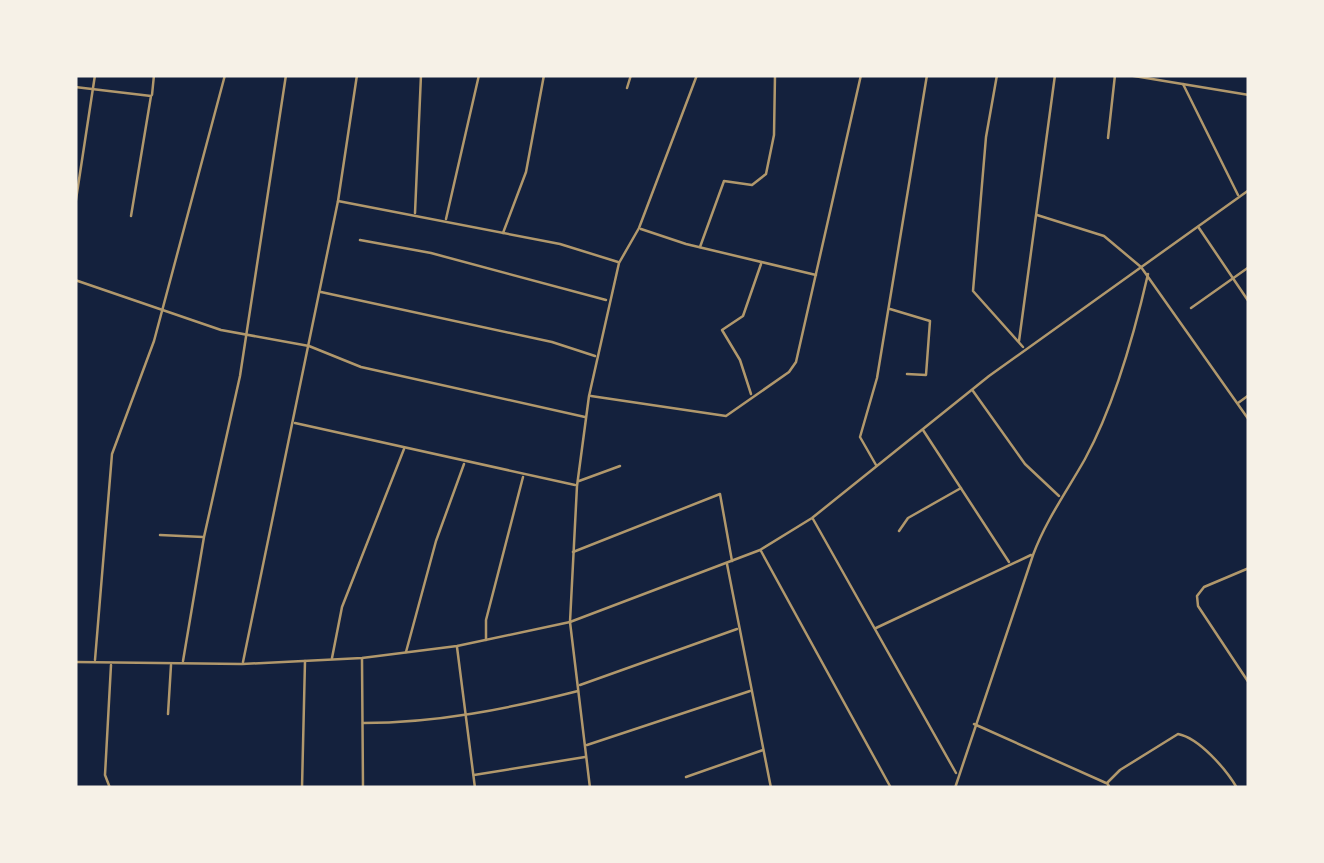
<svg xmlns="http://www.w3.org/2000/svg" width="1324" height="863" font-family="'Golos Text',sans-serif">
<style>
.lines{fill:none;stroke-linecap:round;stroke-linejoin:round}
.minor{stroke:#b1986c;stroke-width:2.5}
</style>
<rect width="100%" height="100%" fill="#14213d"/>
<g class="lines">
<g class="minor">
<polyline points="997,75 986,137 973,291 1023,347"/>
<polyline points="1128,75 1249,95"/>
<polyline points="1183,84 1238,195"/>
<polyline points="75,87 151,96 131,216"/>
<polyline points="627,88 631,75"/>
<polyline points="152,95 154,75"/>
<polyline points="1108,138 1115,75"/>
<polyline points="338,201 560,244 618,262"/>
<polyline points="75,206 95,75"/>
<polyline points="415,213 421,75"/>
<polyline points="1037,215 1104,236 1141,267 1249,420"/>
<polyline points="446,219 479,75"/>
<polyline points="1199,228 1249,302"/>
<polyline points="641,229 686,244 816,275"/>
<polyline points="503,233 526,172 544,75"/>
<polyline points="360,240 431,253 606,300"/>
<polyline points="700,247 724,181 752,185 766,174 774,135 775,75"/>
<polyline points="75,280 221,330 309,346 361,367 585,417"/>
<polyline points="321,292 552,342 595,356"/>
<polyline points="1191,308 1249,267"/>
<polyline points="890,309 930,321 926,375 907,374"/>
<polyline points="1019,341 1055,75"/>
<polyline points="973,391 1025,464 1059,496"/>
<polyline points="751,394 740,360 722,330 743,316 761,264"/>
<polyline points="591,396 726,416 789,372 796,362 861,75"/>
<polyline points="1238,403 1249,395"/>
<polyline points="295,423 575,485"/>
<polyline points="923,430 1009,562"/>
<polyline points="876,465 860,437 877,378 927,75"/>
<polyline points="579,481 620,466"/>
<polyline points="813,519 956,773"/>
<polyline points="899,531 908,518 961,488"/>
<polyline points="160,535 203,537"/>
<polyline points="761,551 891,788"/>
<polyline points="573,552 720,494 732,561"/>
<polyline points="727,564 771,788"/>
<polyline points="1249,568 1204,587 1197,596 1198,606 1249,683"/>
<polyline points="876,628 1031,555"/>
<polyline points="486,640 486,620 523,477"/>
<polyline points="457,647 475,788"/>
<polyline points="406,652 436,541 464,464"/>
<polyline points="332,658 342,607 404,449"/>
<polyline points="362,659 363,788"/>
<polyline points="95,660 112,454 154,341 225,75"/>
<polyline points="183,661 204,537 240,376 286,75"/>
<polyline points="75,662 242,664 362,658 457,646 570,622 760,550 812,518 989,376 1249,190"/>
<polyline points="243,662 338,201 357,75"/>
<polyline points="580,685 737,629"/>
<polyline points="168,714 171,665"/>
<path d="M363,723C437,723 507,709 578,691"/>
<polyline points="974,724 1106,783"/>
<polyline points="587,745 750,691"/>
<polyline points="474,775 585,757"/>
<polyline points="686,777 763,750"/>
<polyline points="110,788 105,775 111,665"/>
<polyline points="302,788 305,661"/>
<polyline points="590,788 570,622 577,486 589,396 619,263 639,228 697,75"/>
<path d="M955,788L1033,555C1046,520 1067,491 1085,459C1115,404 1134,335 1148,274"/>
<path d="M1110,788L1107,783L1120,770L1178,734C1199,738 1226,769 1237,788"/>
</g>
</g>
<rect width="1324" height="863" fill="none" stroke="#f6f1e7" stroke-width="155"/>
</svg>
